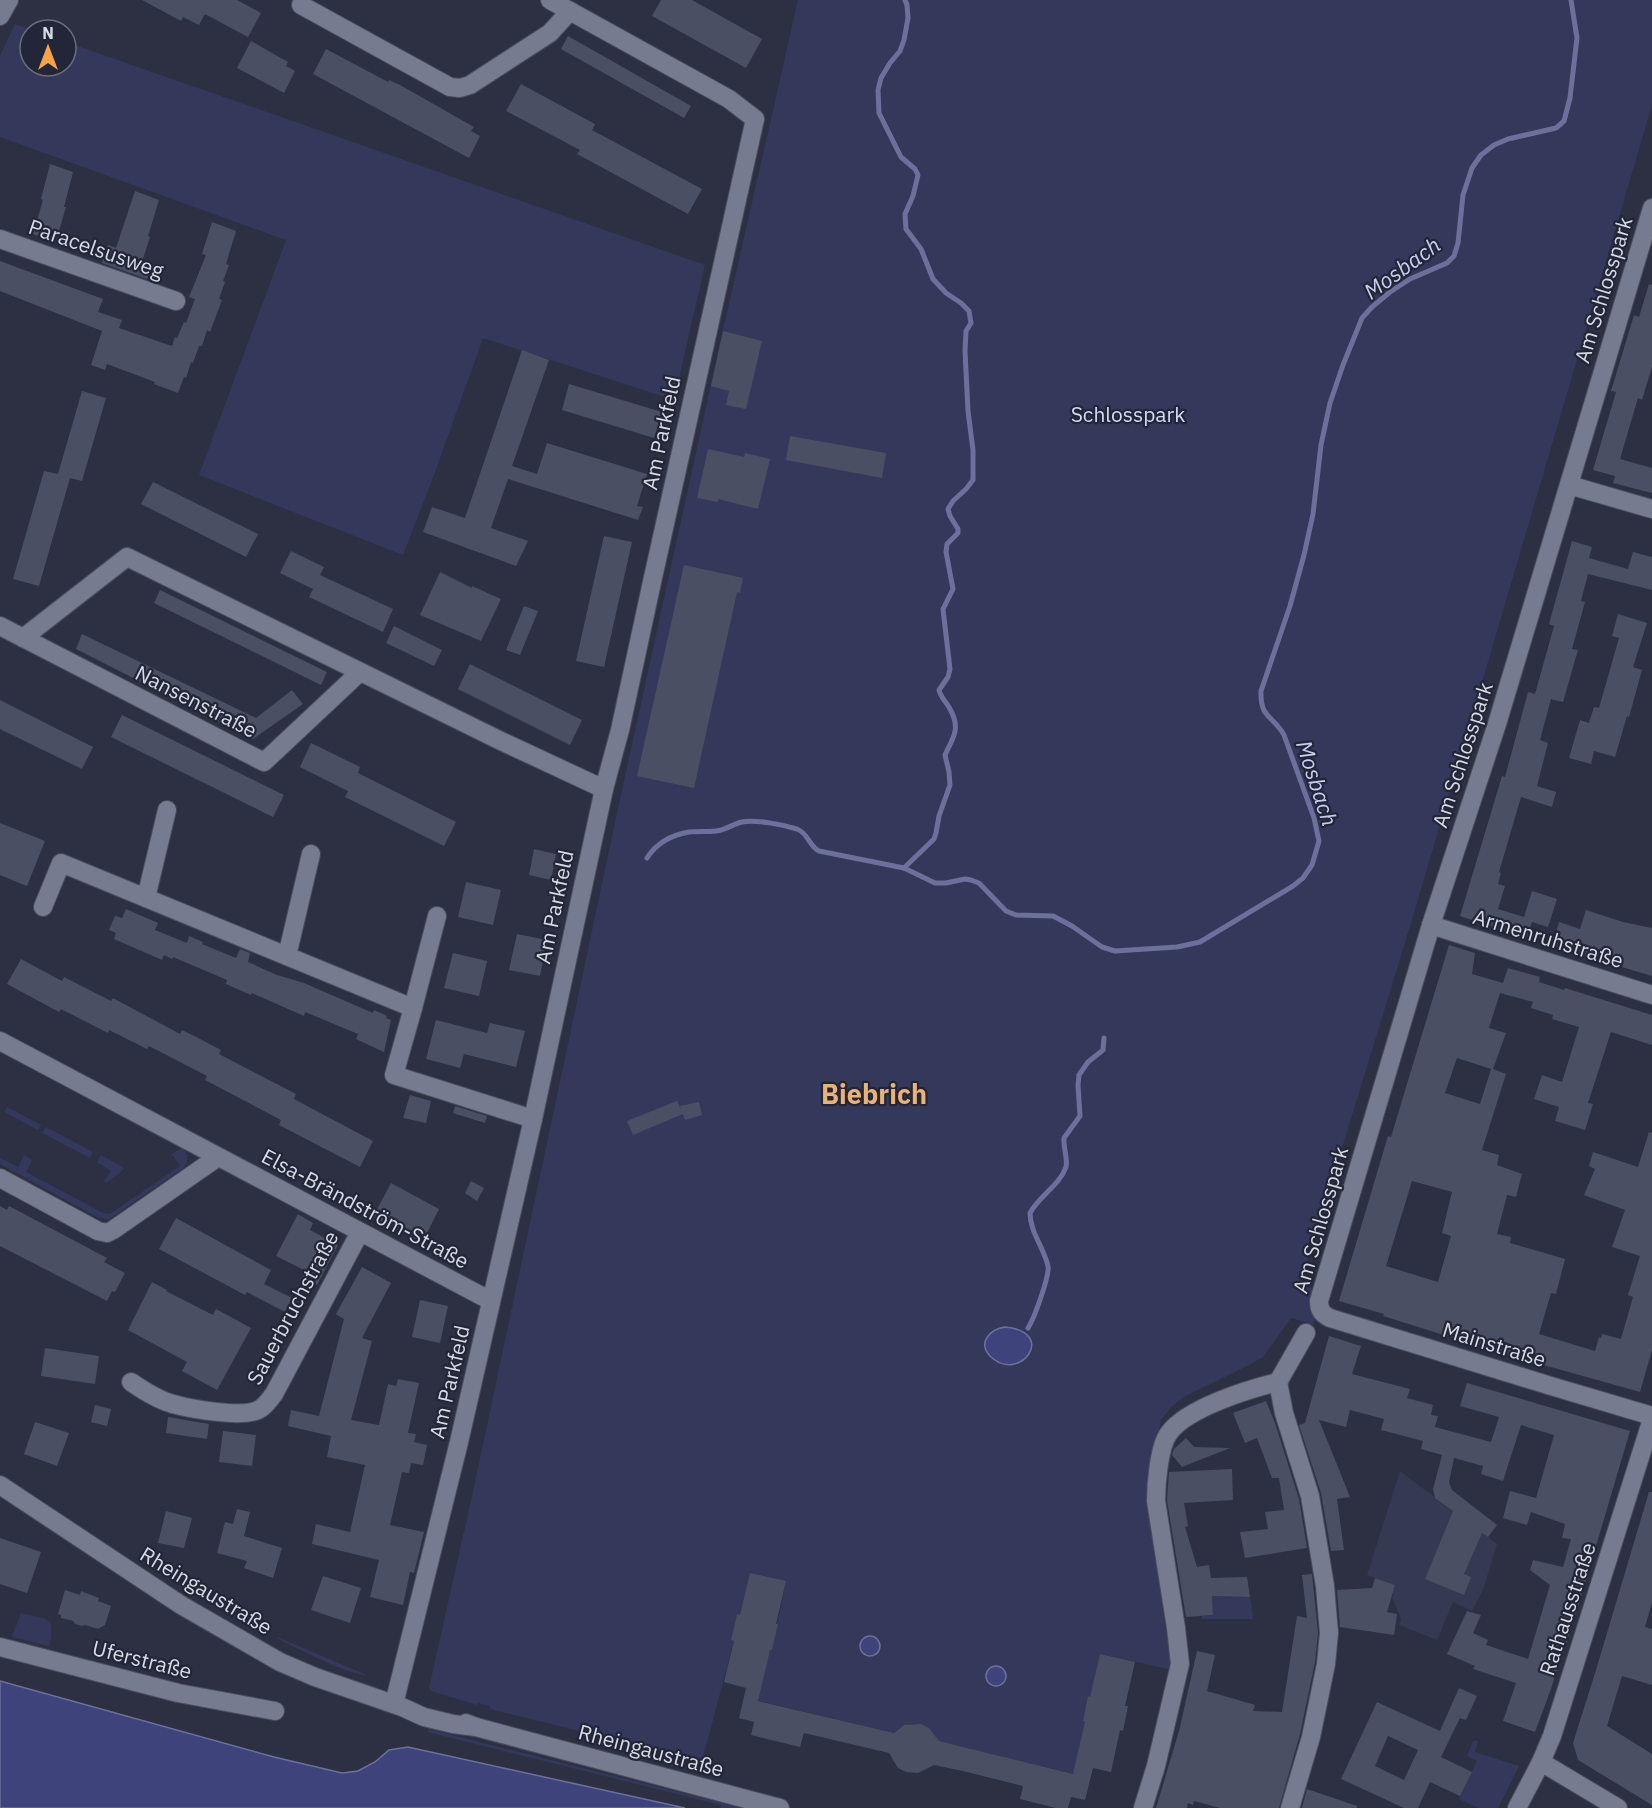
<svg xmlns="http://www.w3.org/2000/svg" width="1652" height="1808" font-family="'IBM Plex Sans',sans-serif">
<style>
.built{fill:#353952}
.green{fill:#34395b}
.water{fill:#3e447b;stroke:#6c719b;stroke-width:1.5}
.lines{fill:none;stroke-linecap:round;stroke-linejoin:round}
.stream{stroke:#6c719b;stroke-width:5}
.building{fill:#4b4f63;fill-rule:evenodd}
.minor-casing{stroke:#4c4e5d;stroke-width:20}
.minor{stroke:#767b90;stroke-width:18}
.labels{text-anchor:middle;stroke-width:4.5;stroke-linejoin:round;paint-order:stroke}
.street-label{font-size:21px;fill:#d8dae6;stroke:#232638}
.park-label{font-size:21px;fill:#d1d9fc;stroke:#232638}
.water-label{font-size:22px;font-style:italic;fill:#c7cef1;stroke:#232638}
.district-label{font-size:27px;font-weight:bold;fill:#eab277;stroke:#232638}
</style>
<rect width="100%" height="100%" fill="#2c3042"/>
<polygon class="built" points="1400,1471 1497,1544 1483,1590 1472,1611 1453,1602 1437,1640 1399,1625 1401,1619 1392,1598 1395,1585 1367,1575"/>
<g class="green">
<path d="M798,0H1652V105L1411,923L1300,1285L1313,1289C1309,1300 1307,1310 1315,1319L1313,1324L1291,1318L1263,1357L1251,1364L1184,1397L1172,1406L1161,1420L1147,1490L1149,1513L1172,1670L1100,1654L1090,1697H1088L1083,1721L1085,1722L1078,1775L938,1741C929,1721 909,1719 894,1733L756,1700L770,1650H772L786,1581L740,1615H737L731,1640L734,1641L702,1761L490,1709V1706L478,1703L477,1705L431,1691L429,1688L472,1496L620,799L719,348Z"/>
<polygon points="15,24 32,30 30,30 30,66 66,66 66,42 705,265 674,400 483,338 434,475 403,555 199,475 286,240 0,137 0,56"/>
<polygon points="7,1107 41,1125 38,1130 4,1112"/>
<polygon points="46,1127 93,1152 90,1158 42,1133"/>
<path d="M182,1148C189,1153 189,1162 183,1168L109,1219L99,1218L0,1164V1158L18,1167L24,1155L32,1160L26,1172L103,1213L110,1214L180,1166L172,1154Z"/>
<polygon points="101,1155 124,1168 120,1173 106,1183 104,1181 111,1171 97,1162"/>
<polygon points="1212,1596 1250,1597 1253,1619 1202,1619 1202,1616 1213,1615"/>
<polygon points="21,1613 46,1619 51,1624 51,1637 49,1646 12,1637"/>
<path d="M277,1637L367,1675C350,1676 294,1647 277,1638Z"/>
<polygon points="428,1729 722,1803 741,1808 721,1808 721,1805 428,1732"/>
<polygon points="1473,1741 1478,1741 1475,1752 1519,1766 1498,1808 1478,1808 1459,1799 1477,1761 1467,1756"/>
</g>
<g class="water">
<path d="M1005,1327C1059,1332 1019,1385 990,1356C977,1342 991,1329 1005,1327Z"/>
<circle cx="870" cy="1646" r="10"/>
<circle cx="996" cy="1676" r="10"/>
<polygon points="0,1681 274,1757 342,1773 358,1771 375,1762 389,1750 408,1747 685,1808 0,1808"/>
</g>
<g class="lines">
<g class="stream">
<path d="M647,858C656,844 671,835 689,832C698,831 707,832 716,831C726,830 733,824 742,822C755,819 784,825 797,829C808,833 809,846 819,851L904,868L935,883H946L965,879L971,880L979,883L1006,911L1016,915L1053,916L1072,926L1102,947L1115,951L1177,947L1200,942L1293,886L1303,878L1312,865L1319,841L1314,818L1284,735C1273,715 1260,719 1261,691L1290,606L1304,555L1313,514L1321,445L1330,403L1343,365L1362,318L1372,307L1390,292L1410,279L1447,263L1454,256L1458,243L1463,195L1472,168L1481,155L1494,145L1508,139L1556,128L1564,121L1570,98L1577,38L1571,0"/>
<path d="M904,868L934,839L936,833L939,816L950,785L949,772L945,755C952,739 961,730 951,711C948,703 941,699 939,690L948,677L950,669L943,609L953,589L946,552L947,544L958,533V529L950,516L948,509L953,501L966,489L973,480V450L968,411L965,351L966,331L971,323L969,311L961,303L946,293L933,279L921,249L906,229L905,214L913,196L918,175L915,169L901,157L879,113L878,90L881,78L890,63L900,51L904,40L908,18L907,5L905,0"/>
<path d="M1028,1328C1034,1319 1050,1275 1048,1266C1044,1248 1030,1232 1030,1213C1039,1196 1060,1185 1066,1167C1068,1158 1063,1148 1064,1138L1080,1116L1078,1085L1079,1075L1088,1062L1103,1050L1104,1038"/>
</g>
</g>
<g class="building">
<polygon points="142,0 237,0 261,13 248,37 205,14 199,25 183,17 181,21"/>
<polygon points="661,0 692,0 762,39 746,68 652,16"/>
<polygon points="568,36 691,106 684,118 561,49"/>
<polygon points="251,41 288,62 286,66 295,71 284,93 237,68"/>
<polygon points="326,49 388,82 389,80 400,85 474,127 471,131 480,136 469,158 313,74"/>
<polygon points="521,84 595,124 592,130 702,189 688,214 577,154 580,150 506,111"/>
<polygon points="50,164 73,172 64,207 66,207 56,241 33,234 43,200 41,199"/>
<polygon points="135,191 159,200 148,236 150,237 141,265 151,268 147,279 102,263 108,245 116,248"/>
<polygon points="212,222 236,231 226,264 229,265 223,281 225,282 219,299 222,300 210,332 207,330 202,346 199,346 193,363 191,362 186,378 184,377 178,393 154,384 155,382 107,364 105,370 91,365 102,331 0,291 0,261 103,299 98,312 122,320 119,328 172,346 175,337 177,338 184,322 186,323 195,299 189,297 206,255 202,254"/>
<polygon points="1649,284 1652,285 1652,367 1642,400 1638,398 1620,459 1652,468 1652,493 1613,483 1615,476 1593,470 1616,392 1611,391 1634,315 1639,317"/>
<polygon points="723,331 762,341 746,409 726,405 729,391 711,386"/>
<polygon points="522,350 549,360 512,466 537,474 547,443 647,474 637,506 643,507 638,520 508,479 491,528 528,541 516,566 423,532 432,507 465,518"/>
<polygon points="569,384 662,412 654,438 562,410"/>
<polygon points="82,391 106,398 82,481 70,478 39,586 13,579 44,471 58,474"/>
<polygon points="790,436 886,453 882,478 786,460"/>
<polygon points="708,449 744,457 745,453 770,459 758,509 718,499 718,502 697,498"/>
<polygon points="153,482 258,534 246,557 141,504"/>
<polygon points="604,536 632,542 604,667 576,661"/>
<polygon points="1572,541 1592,547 1589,558 1628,569 1633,552 1652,557 1652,590 1588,574 1581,601 1585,602 1572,649 1578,650 1563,702 1551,699 1540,740 1548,743 1537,786 1556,792 1552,807 1521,797 1499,872 1501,873 1498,884 1505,886 1498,909 1524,917 1532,891 1557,899 1548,927 1532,922 1527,938 1460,916 1502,776 1505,777 1528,692 1535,694 1554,626 1549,624"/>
<polygon points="291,551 324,567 320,575 393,609 383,632 309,597 313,589 280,573"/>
<polygon points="684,565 743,578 740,593 737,592 694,788 637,776"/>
<polygon points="440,572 472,588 472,586 501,599 481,641 420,615"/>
<polygon points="160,590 327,672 321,685 154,603"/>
<polygon points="524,606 538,611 520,655 506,650"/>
<polygon points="1618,614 1647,623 1633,667 1642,670 1629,717 1627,716 1615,757 1594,751 1591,764 1569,758 1580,720 1589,723 1594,707 1599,708 1619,638 1612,636"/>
<polygon points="394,626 442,650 434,666 386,643"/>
<polygon points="82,634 256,718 292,690 303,704 253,739 76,649"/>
<polygon points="470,664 582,720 570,745 458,689"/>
<polygon points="0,700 93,747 82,769 0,729"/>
<polygon points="122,715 284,795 273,817 111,737"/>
<polygon points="311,743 360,767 358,773 456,822 444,846 345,797 348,791 300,767"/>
<polygon points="0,823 45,841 27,886 0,875"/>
<polygon points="534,849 556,854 551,880 529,875"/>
<polygon points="466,882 501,890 493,925 458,917"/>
<polygon points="126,909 158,923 155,930 187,943 189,936 203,942 202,944 236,958 240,949 250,953 248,962 277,975 304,983 373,1013 374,1010 387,1016 386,1018 391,1020 384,1052 356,1039 358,1034 305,1012 304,1016 252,993 251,995 226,984 227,980 173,957 172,959 164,955 162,960 114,939 116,933 109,930 115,916 122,918"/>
<polygon points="1586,910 1623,922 1652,928 1652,976 1552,946 1559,922 1580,929"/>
<polygon points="517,934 547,940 540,976 509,970"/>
<path d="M1449,945L1475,953L1472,974L1503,983L1508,968L1540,977L1539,982L1564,990L1565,988L1652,1015V1045L1611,1032L1588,1103L1593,1104L1585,1130L1555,1121L1559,1107L1534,1099L1542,1075L1562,1082L1579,1027L1552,1019L1553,1015L1531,1008L1533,1002L1500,993L1489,1028L1506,1033L1493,1069L1506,1074L1482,1150L1499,1155L1497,1165L1522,1174L1516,1197L1507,1195L1497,1234L1511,1237L1510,1243L1565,1259L1556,1294L1551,1293L1539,1334L1595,1351L1599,1337L1601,1338L1602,1334L1621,1339L1633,1297L1628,1295L1640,1256L1612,1247L1625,1210L1584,1195L1595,1169L1589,1166L1593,1152L1638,1167L1649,1132L1652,1133V1350L1640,1392L1508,1355L1383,1316L1384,1314L1339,1301L1388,1136L1391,1137ZM1457,1058L1491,1069L1480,1104L1445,1093ZM1412,1181L1452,1192L1442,1233L1451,1236L1438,1282L1386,1266Z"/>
<polygon points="453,953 487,961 479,996 444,988"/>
<polygon points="21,959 62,981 64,977 111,1001 113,998 180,1034 182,1030 202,1040 221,1050 219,1054 296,1094 294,1099 373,1141 360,1167 279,1125 281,1120 205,1080 207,1076 149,1046 147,1049 109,1030 108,1033 61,1009 59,1012 7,984"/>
<polygon points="436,1020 487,1033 490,1023 525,1031 516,1067 464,1054 460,1068 426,1059"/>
<polygon points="410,1095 431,1101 426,1123 403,1118"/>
<polygon points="677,1101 681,1110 680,1106 699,1102 702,1115 685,1120 683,1114 633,1135 627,1121"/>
<polygon points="455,1106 487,1116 485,1123 453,1113"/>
<polygon points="471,1181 484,1188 477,1201 465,1193"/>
<polygon points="391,1183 439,1209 422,1243 373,1217"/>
<polygon points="0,1206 7,1210 9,1206 107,1258 104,1262 125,1273 115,1292 112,1291 107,1301 0,1246"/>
<polygon points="298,1214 313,1223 310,1230 338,1245 317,1285 302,1278 306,1271 276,1256"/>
<polygon points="176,1218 271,1270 264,1284 292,1298 285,1312 247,1292 245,1295 159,1249"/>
<polygon points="362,1267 391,1283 362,1338 372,1341 351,1420 379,1425 388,1384 396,1386 398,1379 419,1383 408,1433 416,1434 414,1442 427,1445 423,1465 411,1463 409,1473 402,1472 390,1525 424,1532 414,1573 410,1572 403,1605 370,1597 379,1560 312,1544 316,1524 350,1532 365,1465 327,1457 331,1436 288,1426 291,1410 319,1416 344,1319 336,1314"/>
<polygon points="152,1282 167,1290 166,1291 213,1315 216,1309 251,1328 217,1390 182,1371 187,1362 128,1330"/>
<polygon points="420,1300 448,1306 440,1343 412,1337"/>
<polygon points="1329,1336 1361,1346 1352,1374 1410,1389 1407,1398 1433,1405 1431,1415 1438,1416 1435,1427 1491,1442 1499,1417 1460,1406 1467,1383 1630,1431 1578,1607 1561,1660 1560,1659 1551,1689 1535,1732 1503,1721 1516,1683 1473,1669 1475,1666 1447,1654 1467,1611 1481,1615 1473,1633 1488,1640 1486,1645 1528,1659 1550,1585 1530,1570 1533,1560 1563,1567 1571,1539 1562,1538 1565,1524 1531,1512 1527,1525 1503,1518 1510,1491 1536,1498 1554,1435 1521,1425 1503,1481 1481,1474 1483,1466 1454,1458 1449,1482 1452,1490 1497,1525 1488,1537 1482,1533 1464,1574 1471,1577 1464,1595 1425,1579 1453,1511 1435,1498 1433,1489 1442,1455 1421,1449 1423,1441 1381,1430 1384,1419 1350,1410 1346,1427 1319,1420 1350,1497 1337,1499 1344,1550 1331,1551 1321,1493 1299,1425 1305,1423"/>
<polygon points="45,1348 99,1356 95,1384 41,1376"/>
<polygon points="1266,1401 1275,1423 1299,1499 1307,1548 1245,1558 1240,1532 1268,1529 1265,1512 1284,1510 1279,1478 1272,1478 1257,1438 1245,1443 1233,1413"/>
<polygon points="95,1405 111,1409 107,1426 91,1422"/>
<polygon points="168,1417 209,1424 207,1439 166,1433"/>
<polygon points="35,1422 69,1433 57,1466 24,1454"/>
<polygon points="223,1431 256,1435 252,1466 219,1462"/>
<polygon points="1186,1438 1194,1447 1230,1448 1182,1467 1172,1455 1174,1449"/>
<polygon points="1232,1469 1233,1500 1184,1503 1188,1526 1185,1527 1197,1567 1209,1565 1211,1578 1247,1577 1250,1597 1212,1596 1213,1615 1186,1617 1167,1500 1169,1472"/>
<polygon points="1649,1492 1652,1492 1652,1602 1645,1627 1652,1629 1652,1685 1622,1676 1607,1726 1652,1754 1652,1805 1578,1760 1573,1743 1596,1670"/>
<polygon points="237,1509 250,1512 244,1536 282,1548 273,1578 244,1568 247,1561 217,1553 225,1522 233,1524"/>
<polygon points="166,1511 192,1518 184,1548 158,1543"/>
<polygon points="0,1538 41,1552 27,1593 0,1584"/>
<polygon points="750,1573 786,1581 776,1624 778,1624 772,1650 770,1650 758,1701 894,1733 904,1725 921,1724 929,1728 939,1741 1073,1774 1085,1722 1083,1721 1088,1696 1090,1697 1100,1654 1135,1662 1125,1706 1128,1706 1123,1731 1120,1730 1111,1772 1093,1768 1085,1800 1071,1797 1068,1808 1056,1808 1020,1799 1023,1786 967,1772 934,1765 918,1773 906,1772 898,1768 889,1753 804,1733 800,1747 751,1735 754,1722 739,1718 746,1688 724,1682 734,1641 731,1640 737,1614 740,1615"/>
<polygon points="1312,1574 1318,1633 1315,1662 1300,1734 1279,1808 1220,1808 1194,1801 1193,1805 1188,1803 1187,1808 1156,1808 1179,1731 1197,1651 1215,1655 1207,1691 1255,1705 1253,1711 1282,1712 1297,1616 1307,1618 1302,1575"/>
<polygon points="323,1576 361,1588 350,1623 311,1610"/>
<polygon points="1375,1578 1395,1585 1387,1612 1397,1614 1394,1635 1340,1627 1337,1590 1372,1588"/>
<polygon points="65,1590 80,1595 81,1591 99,1598 98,1601 111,1606 105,1625 98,1629 85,1625 82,1626 75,1624 73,1621 61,1618 61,1615 58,1614"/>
<path d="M1459,1688L1477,1696L1466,1720L1460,1718L1441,1757L1472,1772L1460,1796L1430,1782L1418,1808H1404L1341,1779L1377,1702L1440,1731ZM1388,1736L1418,1750L1404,1780L1375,1766Z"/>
<polygon points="1307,1789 1357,1806 1357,1808 1302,1808"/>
</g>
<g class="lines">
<defs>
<g id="minor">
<polyline points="301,5 450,87 460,88 470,85 550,33 570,11"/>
<polyline points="0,16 9,0"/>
<path d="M1652,208L1497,724L1431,925L1319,1301C1319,1310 1322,1314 1330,1318L1551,1386L1652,1416"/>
<polyline points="0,239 176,301"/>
<polyline points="1569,485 1652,509"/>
<polyline points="0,626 264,762 360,672"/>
<polyline points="23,638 127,557 501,741 604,789"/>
<polyline points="146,898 167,810"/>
<polyline points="43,907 61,863 413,1008 394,1075 533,1119"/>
<polyline points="1431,925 1652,995"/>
<polyline points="287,956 311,854"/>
<polyline points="413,1008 437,916"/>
<polyline points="0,1041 491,1301"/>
<polyline points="0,1178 98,1231 107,1233 113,1230 218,1157"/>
<path d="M131,1382C144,1391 158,1400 173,1404C191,1409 242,1418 258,1410C265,1407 269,1400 274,1394L360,1232"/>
<polyline points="1278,1382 1284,1413 1310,1496 1325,1586 1329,1633 1326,1664 1311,1737 1290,1808"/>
<polyline points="0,1485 181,1605 280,1662 315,1677 402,1707 424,1717 453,1724 476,1727"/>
<polyline points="0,1647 178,1693 275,1711"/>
<polyline points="394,1704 459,1442 533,1119 604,789 620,730 652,582 755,119 729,99 550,0"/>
<polyline points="466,1723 476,1727 780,1808"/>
<polyline points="1541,1762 1618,1808"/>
<path d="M1143,1808L1156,1766L1180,1664L1176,1628L1156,1501C1156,1484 1159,1446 1169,1433C1187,1408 1249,1389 1278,1382L1306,1333"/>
<polyline points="1517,1808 1541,1762 1552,1736 1652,1419"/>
</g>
</defs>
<use href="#minor" class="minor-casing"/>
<use href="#minor" class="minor"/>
</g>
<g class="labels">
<g class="street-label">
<text transform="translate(96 249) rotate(19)" y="7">Paracelsusweg</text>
<text transform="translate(1604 290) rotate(-73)" y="7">Am Schlosspark</text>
<text transform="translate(662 433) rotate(-78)" y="7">Am Parkfeld</text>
<text transform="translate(196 702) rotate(27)" y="7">Nansenstraße</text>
<text transform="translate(1463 755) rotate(-72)" y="7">Am Schlosspark</text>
<text transform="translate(555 907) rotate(-78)" y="7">Am Parkfeld</text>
<text transform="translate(1548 939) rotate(17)" y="7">Armenruhstraße</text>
<text transform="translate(365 1209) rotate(28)" y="7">Elsa-Brändström-Straße</text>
<text transform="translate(1321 1220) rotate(-74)" y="7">Am Schlosspark</text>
<text transform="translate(293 1308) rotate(-62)" y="7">Sauerbruchstraße</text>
<text transform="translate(1494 1345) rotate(17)" y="7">Mainstraße</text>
<text transform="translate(450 1382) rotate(-77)" y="7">Am Parkfeld</text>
<text transform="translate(206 1591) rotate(31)" y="7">Rheingaustraße</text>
<text transform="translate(1568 1609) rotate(-72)" y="7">Rathausstraße</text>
<text transform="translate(142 1660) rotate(14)" y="7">Uferstraße</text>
<text transform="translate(651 1751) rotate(15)" y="7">Rheingaustraße</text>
</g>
<g class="park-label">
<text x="1128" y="422">Schlosspark</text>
</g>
<g class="water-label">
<text transform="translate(1402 268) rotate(-36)" y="8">Mosbach</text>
<text transform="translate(1317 783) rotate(72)" y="8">Mosbach</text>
</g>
<g class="district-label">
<text x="874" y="1104">Biebrich</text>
</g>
</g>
<g transform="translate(48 48)"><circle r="28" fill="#232638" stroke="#6b6e7e" stroke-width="1.5"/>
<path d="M0-4.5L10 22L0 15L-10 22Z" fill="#f5a345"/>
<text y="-9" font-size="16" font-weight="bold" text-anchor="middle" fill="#d8dae6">N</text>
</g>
</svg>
